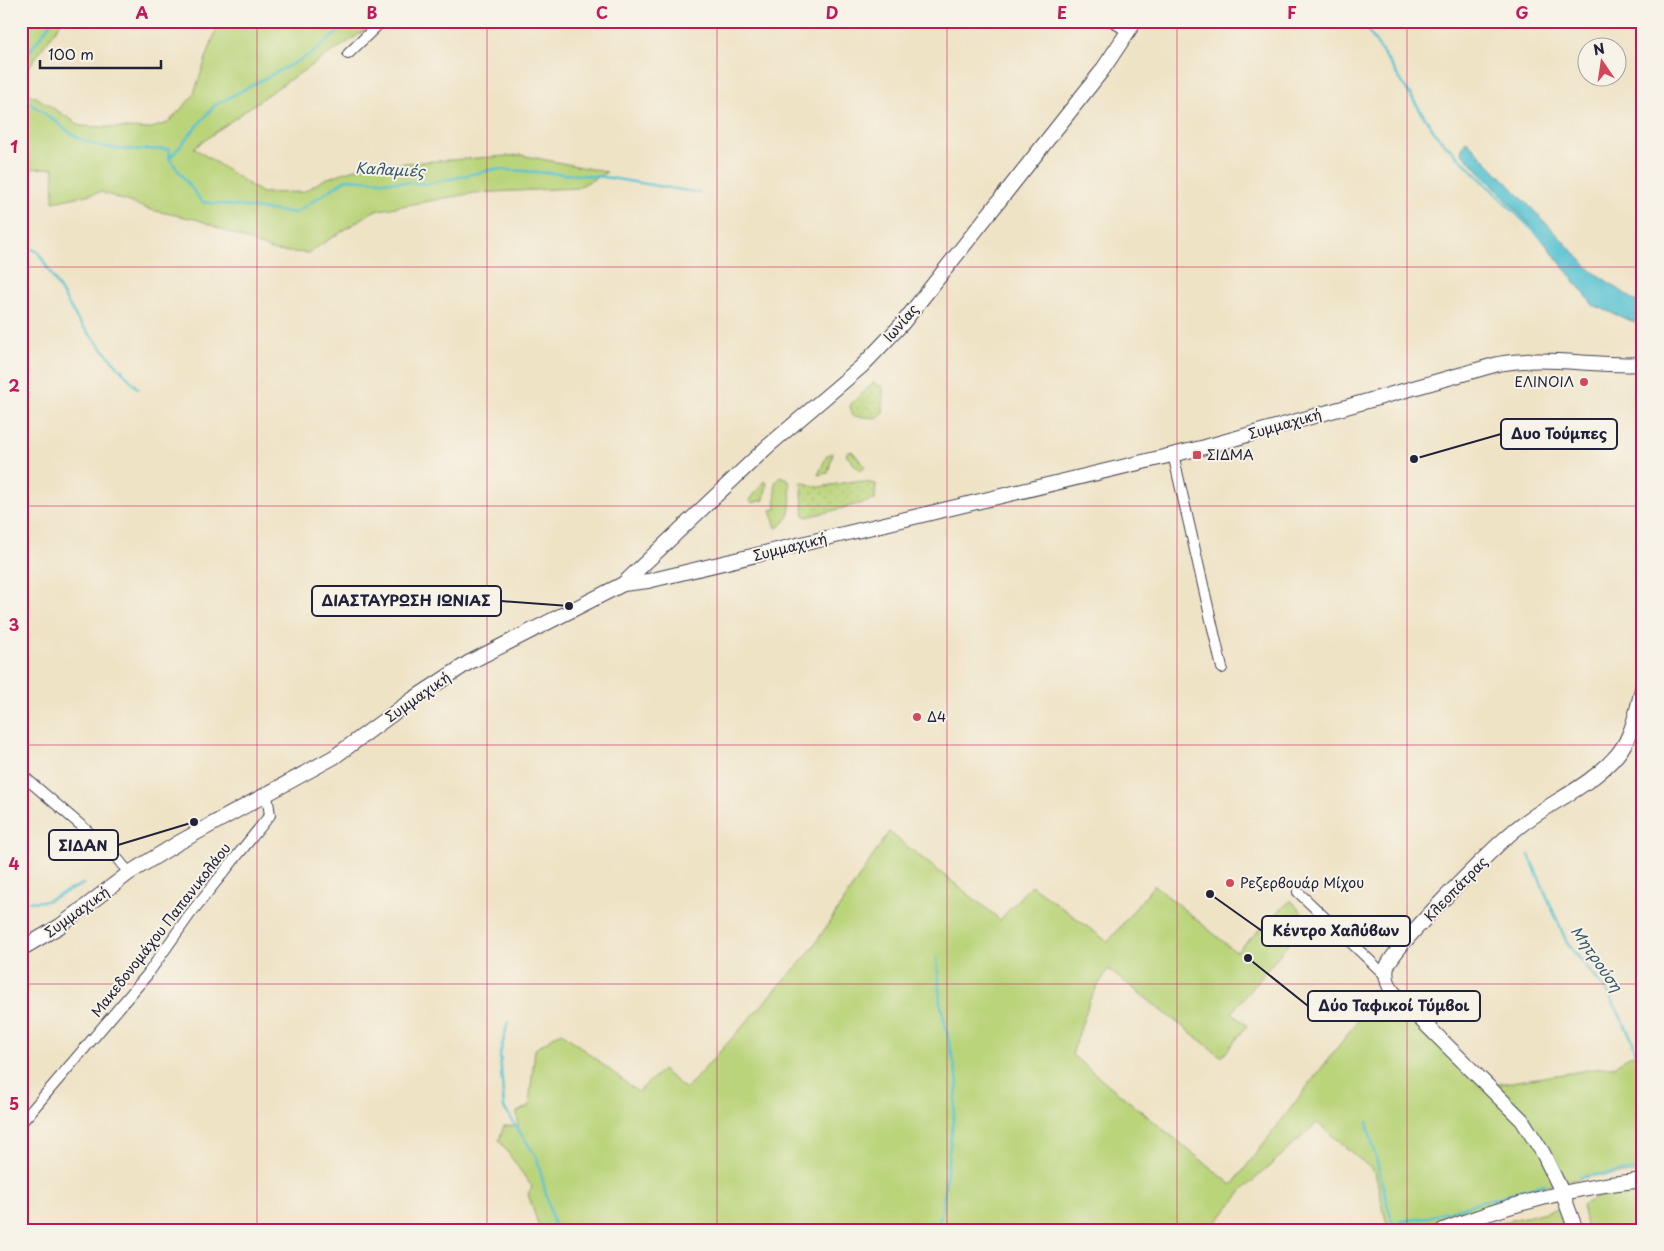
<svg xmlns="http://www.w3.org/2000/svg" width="1664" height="1251" font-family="'Playpen Sans',sans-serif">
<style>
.green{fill:#bad47a;stroke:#6e7b5a}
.garden{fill:url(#garden-dots);stroke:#6e7b5a}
.water{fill:#58c3d2;stroke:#3d7286}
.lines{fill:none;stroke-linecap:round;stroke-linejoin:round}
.stream{stroke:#58c3d2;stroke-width:2.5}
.street-casing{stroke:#413f50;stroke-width:12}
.secondary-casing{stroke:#413f50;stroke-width:16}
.street{stroke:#fff;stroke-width:10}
.secondary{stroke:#fff;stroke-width:14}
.grid{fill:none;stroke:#c2185b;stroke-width:1;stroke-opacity:0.55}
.poi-dot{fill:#d1495b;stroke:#f7f3e8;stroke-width:2}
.labels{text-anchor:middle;stroke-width:4;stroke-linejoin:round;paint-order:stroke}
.street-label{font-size:14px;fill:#22223b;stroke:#f7f3e8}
.poi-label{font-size:14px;fill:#22223b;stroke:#f7f3e8;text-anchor:start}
.water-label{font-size:15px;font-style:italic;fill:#355a70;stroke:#f7f3e8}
.leader{fill:none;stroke:#22223b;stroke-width:2}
.callout-dot{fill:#22223b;stroke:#f7f3e8;stroke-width:2}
.callout{fill:#f7f3e8;stroke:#22223b;stroke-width:2}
.callout-label{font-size:15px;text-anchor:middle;font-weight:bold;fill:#22223b}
.neatline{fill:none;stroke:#c2185b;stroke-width:2}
.grid-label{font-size:16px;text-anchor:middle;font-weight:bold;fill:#c2185b}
</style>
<defs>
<pattern id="garden-dots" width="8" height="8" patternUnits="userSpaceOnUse" patternTransform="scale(1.25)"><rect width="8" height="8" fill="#bad47a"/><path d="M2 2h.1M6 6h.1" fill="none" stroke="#a0b66a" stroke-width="1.8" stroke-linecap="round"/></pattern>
</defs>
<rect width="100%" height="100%" fill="#f7f3e8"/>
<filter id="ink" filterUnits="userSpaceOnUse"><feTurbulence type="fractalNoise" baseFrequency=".02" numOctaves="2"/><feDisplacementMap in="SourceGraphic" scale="10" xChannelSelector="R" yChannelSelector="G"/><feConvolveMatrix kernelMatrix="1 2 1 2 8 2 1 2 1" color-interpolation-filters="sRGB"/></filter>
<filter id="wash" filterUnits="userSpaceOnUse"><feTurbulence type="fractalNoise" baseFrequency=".0096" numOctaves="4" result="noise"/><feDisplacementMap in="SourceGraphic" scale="20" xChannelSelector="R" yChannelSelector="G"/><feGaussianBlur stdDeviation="1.12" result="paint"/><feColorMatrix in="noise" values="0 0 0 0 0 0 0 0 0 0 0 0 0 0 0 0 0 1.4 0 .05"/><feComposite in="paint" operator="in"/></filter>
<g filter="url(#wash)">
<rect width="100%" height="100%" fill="#efe3c6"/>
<g class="green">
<polygon points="35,21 62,21 26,71 23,92 36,97 81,126 148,129 168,123 193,96 219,21 373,21 369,28 271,92 194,148 262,193 303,192 325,179 363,166 521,155 607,172 577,188 474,193 374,211 308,253 274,251 199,220 151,210 101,192 53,202 54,168 21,169 21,34"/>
<polygon points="848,451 852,451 865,467 860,471 846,455"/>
<polygon points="833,453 828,473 818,475 827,455"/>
<path d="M781,476L789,480C791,496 794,521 776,528L771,510L776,509L775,482Z"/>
<polygon points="764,481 767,483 764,500 752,503 750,500"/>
<polygon points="889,832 996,916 999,921 1031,885 1108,942 1154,885 1236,952 1291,900 1308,920 1232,1012 1247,1026 1222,1057 1108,969 1090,999 1072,1055 1232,1185 1382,989 1484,1090 1498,1084 1615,1066 1627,1057 1643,1051 1643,1173 1600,1175 1550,1184 1428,1230 1390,1230 1387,1225 1375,1172 1317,1123 1243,1190 1210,1230 540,1230 528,1194 532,1187 499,1140 504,1126 518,1126 517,1112 529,1106 535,1049 561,1032 638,1092 662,1070 686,1089 809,953"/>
<polygon points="1643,1191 1643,1230 1587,1230 1582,1205 1604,1194"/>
<polygon points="1559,1209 1563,1230 1468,1230"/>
</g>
<g class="garden">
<polygon points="873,383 883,387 883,414 878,418 852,416 850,405"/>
<polygon points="855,481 876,484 875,500 807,517 804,515 801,482 819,487"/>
</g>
<polygon class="water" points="1466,140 1592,271 1643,306 1643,326 1593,305 1533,228 1461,152"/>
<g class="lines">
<g class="stream">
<polyline points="1362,21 1437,136 1542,239"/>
<polyline points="21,63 52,21"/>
<path d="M21,98C41,108 56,124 75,136C104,153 138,149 170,149L169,158L202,202L295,213L347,179L427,184L495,169L604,177L700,193"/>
<polyline points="170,158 215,105 311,54 352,21"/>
<polyline points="21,244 38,252 79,322 138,389"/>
<polyline points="1529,855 1567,943 1609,994 1632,1039 1643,1078"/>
<polyline points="21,902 46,901 83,884"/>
<polyline points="508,1022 500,1054 504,1108 537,1158 555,1230"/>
<polyline points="1367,1122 1394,1230"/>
<polyline points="1580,1177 1643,1169"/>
<polyline points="937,1230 942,1211 958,1081 940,1001 937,957"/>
<polyline points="1394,1230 1401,1221 1425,1218 1544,1184"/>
</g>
</g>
</g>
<g filter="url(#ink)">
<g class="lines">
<defs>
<g id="street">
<polyline points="1112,21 1128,32"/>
<polyline points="348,54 382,21"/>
<polyline points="1173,454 1222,668"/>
<polyline points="21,774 112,852 129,873"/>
<polyline points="1298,892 1387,977"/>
<polyline points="21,1123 147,975 190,914 270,815 267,795"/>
</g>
<g id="secondary">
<polyline points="623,584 767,447 862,366 902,324 1101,72 1135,21"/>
<path d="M21,949L60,926L129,873L178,843L334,757L413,699L468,663L623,584L648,581L1205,447L1498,364C1546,355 1594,367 1643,364"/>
<path d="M1443,1230C1509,1204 1573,1187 1643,1180"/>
<path d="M1576,1230L1562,1192L1543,1153L1522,1120L1393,992C1388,985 1385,976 1387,967C1393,947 1495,846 1516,829C1549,802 1589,788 1617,755C1633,736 1637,709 1643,685"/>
</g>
</defs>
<use href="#street" class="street-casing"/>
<use href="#secondary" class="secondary-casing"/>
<use href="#street" class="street"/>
<use href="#secondary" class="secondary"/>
</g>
</g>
<path class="grid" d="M257,21V1230M487,21V1230M717,21V1230M947,21V1230M1177,21V1230M1407,21V1230M21,267H1643M21,506H1643M21,745H1643M21,984H1643"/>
<g class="poi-dot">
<circle cx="1584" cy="382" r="5"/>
<rect x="1192" y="450" width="10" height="10" rx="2.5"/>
<circle cx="917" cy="717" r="5"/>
<circle cx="1230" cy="883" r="5"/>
</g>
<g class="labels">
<g class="street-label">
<text transform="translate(901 323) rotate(-49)" y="5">Ιωνίας</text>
<text transform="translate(1285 424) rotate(-16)" y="5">Συμμαχική</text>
<text transform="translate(790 547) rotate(-14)" y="5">Συμμαχική</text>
<text transform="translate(418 697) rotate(-35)" y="5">Συμμαχική</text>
<text transform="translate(1456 889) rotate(-46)" y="5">Κλεοπάτρας</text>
<text transform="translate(77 912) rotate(-36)" y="5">Συμμαχική</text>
<text transform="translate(161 930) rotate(-52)" y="5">Μακεδονομάχου Παπανικολάου</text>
</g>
<g class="poi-label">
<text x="1574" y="387" text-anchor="end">ΕΛΙΝΟΙΛ</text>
<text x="1207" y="460">ΣΙΔΜΑ</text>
<text x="927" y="722">Δ4</text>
<text x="1240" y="888">Ρεζερβουάρ Μίχου</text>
</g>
<g class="water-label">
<text transform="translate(390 170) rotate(3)" y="5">Καλαμιές</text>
<text transform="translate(1596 959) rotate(55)" y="5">Μητρούση</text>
</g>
</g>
<path class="leader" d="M1414 459L1501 434M569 606L501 601M194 822L118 845M1210 894L1262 931M1248 958L1308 1006"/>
<g class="callout-dot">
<circle cx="1414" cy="459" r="5"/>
<circle cx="569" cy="606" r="5"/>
<circle cx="194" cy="822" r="5"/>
<circle cx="1210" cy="894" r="5"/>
<circle cx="1248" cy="958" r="5"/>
</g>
<g class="callout">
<rect x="1501" y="419" width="116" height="30" rx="5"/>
<rect x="312" y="586" width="189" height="30" rx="5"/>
<rect x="49" y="830" width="69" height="30" rx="5"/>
<rect x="1262" y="916" width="148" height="30" rx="5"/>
<rect x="1308" y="991" width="172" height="30" rx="5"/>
</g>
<g class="callout-label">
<text x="1559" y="439">Δυο Τούμπες</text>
<text x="406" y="606">ΔΙΑΣΤΑΥΡΩΣΗ ΙΩΝΙΑΣ</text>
<text x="83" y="851">ΣΙΔΑΝ</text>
<text x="1336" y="936">Κέντρο Χαλύβων</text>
<text x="1394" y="1011">Δύο Ταφικοί Τύμβοι</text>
</g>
<rect width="1664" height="1251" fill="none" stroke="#f7f3e8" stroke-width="55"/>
<g transform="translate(1602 62) rotate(347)"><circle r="24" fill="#f7f3e8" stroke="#a29fa3"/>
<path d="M0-4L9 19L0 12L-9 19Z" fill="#d1495b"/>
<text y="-8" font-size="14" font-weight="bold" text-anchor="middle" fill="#22223b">N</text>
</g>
<path d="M40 60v8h121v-8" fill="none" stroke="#22223b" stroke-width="2.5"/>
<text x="48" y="60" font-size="15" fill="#22223b" stroke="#f7f3e8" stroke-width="4" paint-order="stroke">100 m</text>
<rect x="28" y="28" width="1608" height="1196" class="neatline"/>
<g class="grid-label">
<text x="142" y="19">A</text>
<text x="372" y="19">B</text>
<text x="602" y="19">C</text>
<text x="832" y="19">D</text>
<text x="1062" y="19">E</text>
<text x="1292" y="19">F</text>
<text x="1522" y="19">G</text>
<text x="14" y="153">1</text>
<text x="14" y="392">2</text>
<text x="14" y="631">3</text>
<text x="14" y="870">4</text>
<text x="14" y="1110">5</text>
</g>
</svg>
